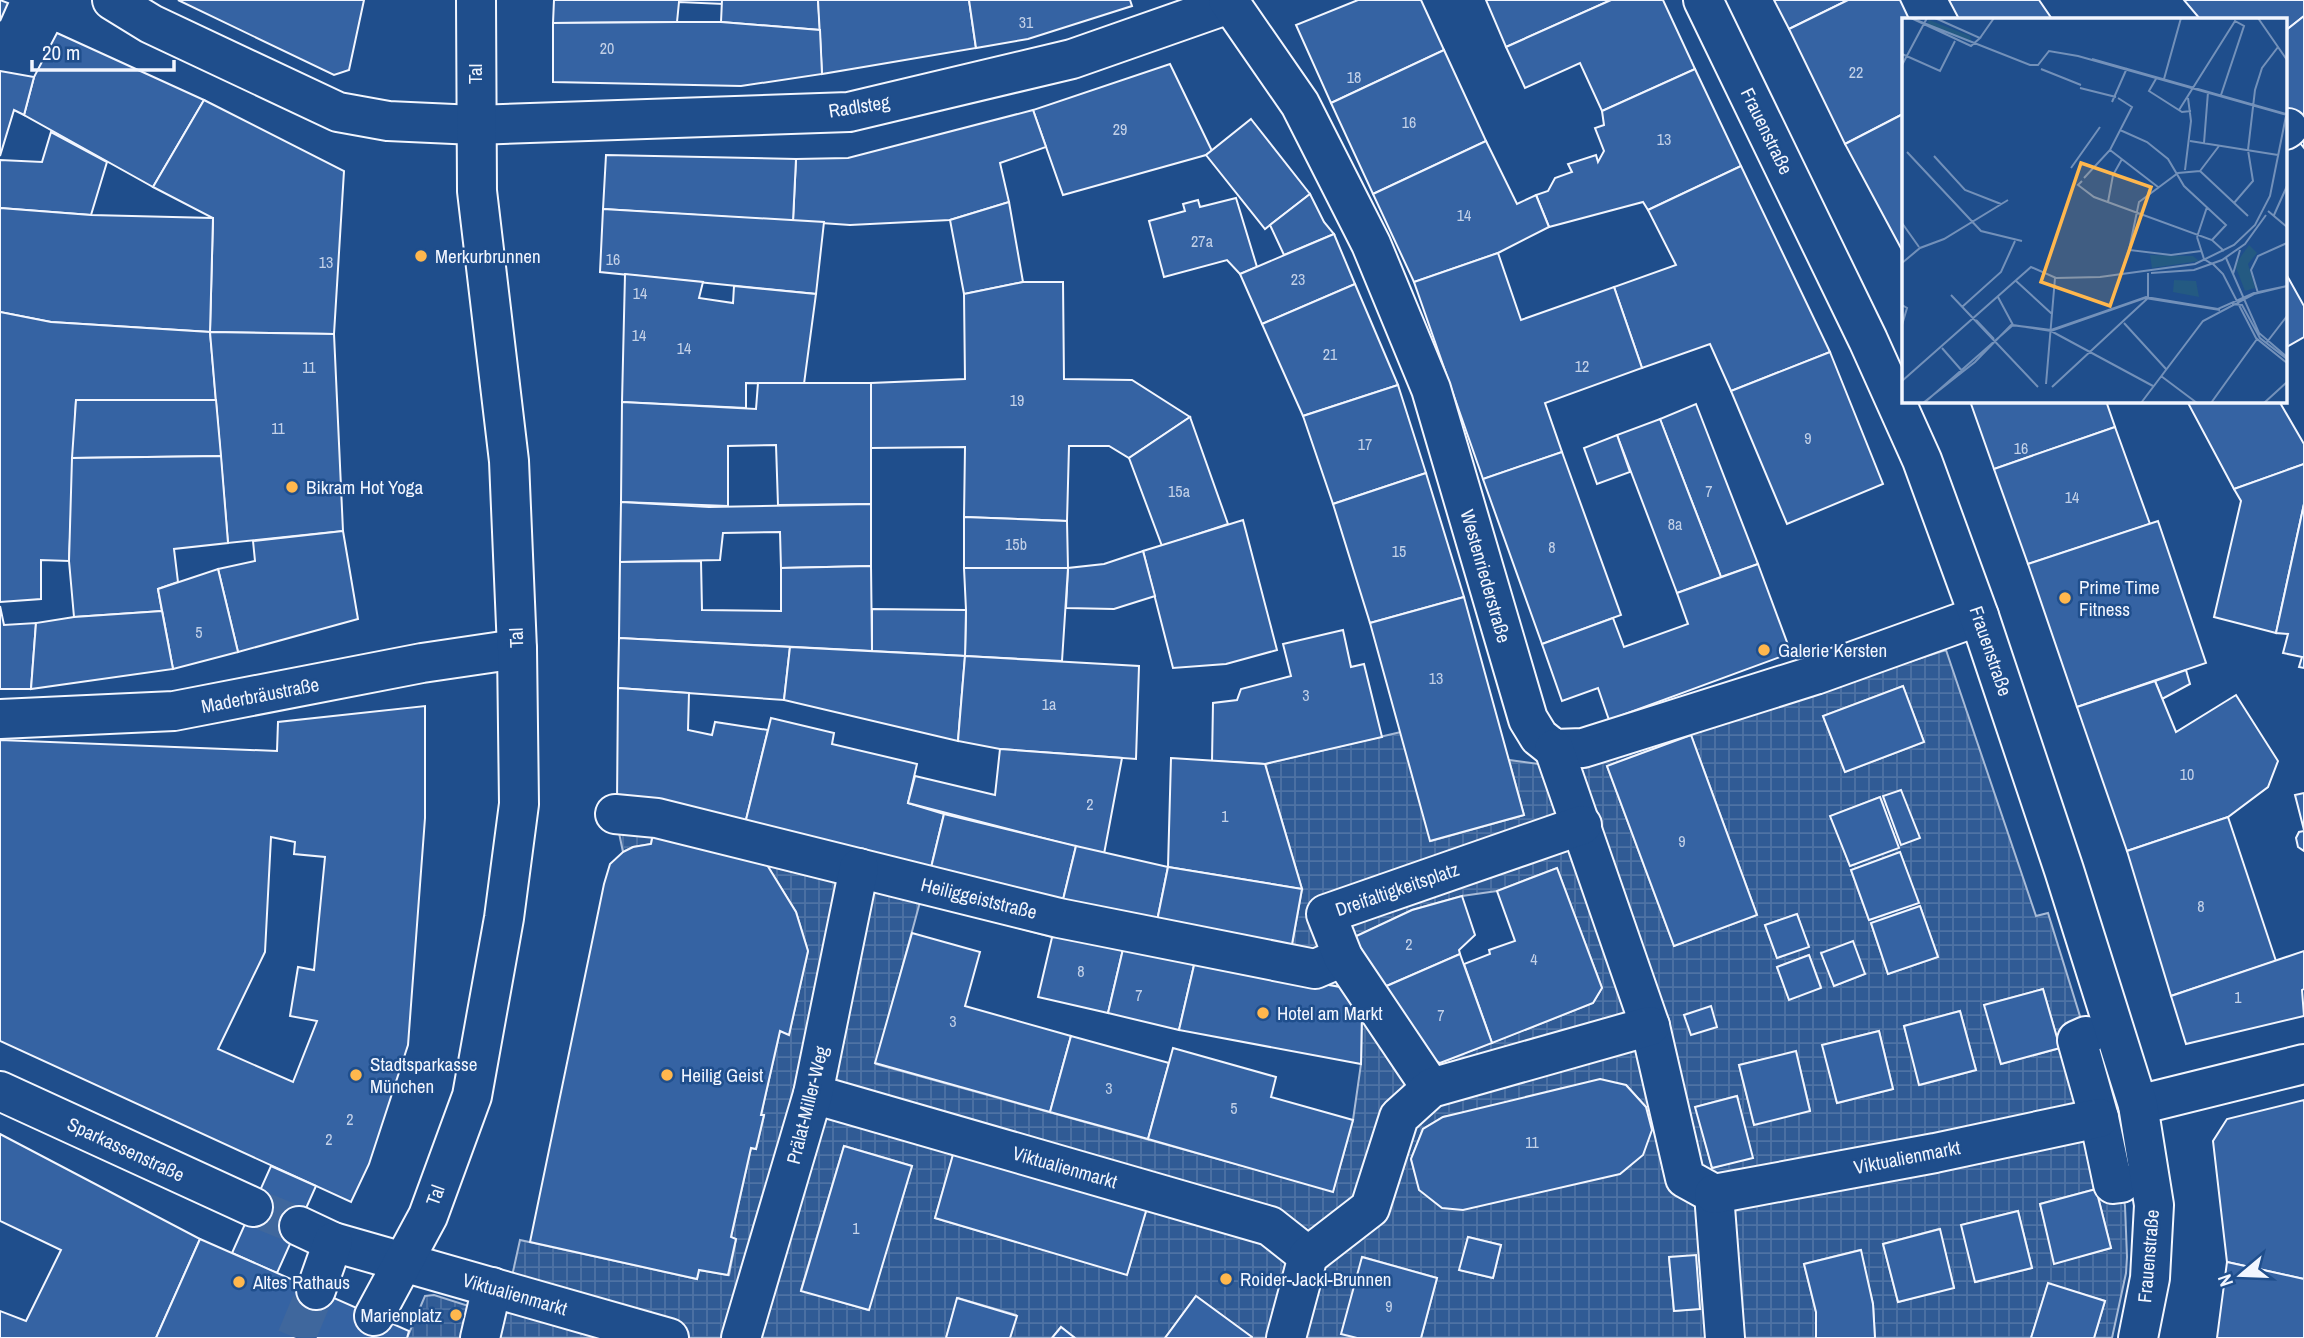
<svg xmlns="http://www.w3.org/2000/svg" width="2304" height="1338" font-family="'Archivo Narrow',sans-serif">
<style>
.plaza{fill:url(#plaza-grid);stroke:#a8bbd7;stroke-width:2;fill-rule:evenodd}
.building{fill:#3563a3;stroke:#f2f6ff;stroke-width:2;fill-rule:evenodd}
.lines{fill:none;stroke-linecap:round;stroke-linejoin:round}
.minor-tunnel{stroke:#3f679d;stroke-width:38;stroke-dasharray:38 19;stroke-linecap:butt}
.minor-casing{stroke:#f2f6ff;stroke-width:42}
.major-casing{stroke:#f2f6ff;stroke-width:42}
.minor{stroke:#1f4e8c;stroke-width:38}
.major{stroke:#1f4e8c;stroke-width:38}
.poi-dot{fill:#ffb74d;stroke:#1f4e8c;stroke-width:2.5}
.labels{text-anchor:middle;stroke-width:5;stroke-linejoin:round;paint-order:stroke}
.number-label{font-size:16px;fill:#c3d1e8}
.street-label{font-size:19px;fill:#f2f6ff;stroke:#1f4e8c}
.poi-label{font-size:19px;fill:#f2f6ff;stroke:#1f4e8c;text-anchor:start}
.inset-road{fill:none;stroke:#7391ba;stroke-width:2}
.view{fill:#ffb74d;fill-opacity:0.15;stroke:#ffb74d;stroke-width:3.5}
.inset-edge{fill:none;stroke:#f2f6ff;stroke-width:3.5}
</style>
<defs>
<pattern id="plaza-grid" width="8" height="8" patternUnits="userSpaceOnUse" patternTransform="scale(1.75)"><rect width="8" height="8" fill="#305b95"/><path d="M0 4h8M4 0v8" fill="none" stroke="#4e73a5"/></pattern>
</defs>
<rect width="100%" height="100%" fill="#1f4e8c"/>
<path class="plaza" d="M1946,650L2036,916L2048,913L2111,1116L2125,1206L2127,1257L2126,1273L2112,1338H2094L2105,1301L2048,1284L2031,1338H1875L1873,1304L1860,1250L1804,1264L1816,1312V1338H1421L1437,1278L1363,1257L1357,1338H1252L1196,1296L1165,1338H1075L1061,1327L1052,1338H1010L1016,1315L958,1298L946,1338H407L425,1296L434,1295L503,1317L520,1240L697,1279L699,1270L729,1275L736,1239L731,1237L751,1148L756,1149L764,1116L761,1115L780,1031L789,1034L808,951L796,912L764,860L655,825L651,844L633,847L623,852L615,814L1291,950L1302,889L1265,764L1401,732L1431,841L1524,815L1509,760L1561,767L1690,732ZM1903,686L1924,742L1845,772L1823,716ZM1691,735L1757,915L1674,946L1607,766ZM1880,797L1898,847L1850,866L1831,816ZM1900,852L1918,903L1869,920L1851,870ZM1557,868L1602,988L1593,1003L1440,1063L1428,1059L1351,939L1412,910L1462,896L1497,891ZM920,902L1052,937L1340,987L1362,1011L1361,1064L1353,1120L1333,1191L876,1064ZM1920,906L1938,957L1888,974L1871,923ZM1797,914L1808,946L1777,958L1765,925ZM1822,953L1865,974L1834,986ZM1809,955L1821,987L1789,999L1777,967ZM2043,989L2060,1048L2001,1064L1985,1005ZM1960,1011L1976,1070L1920,1085L1904,1026ZM1879,1031L1893,1089L1837,1103L1823,1045ZM1796,1052L1810,1110L1754,1124L1739,1065ZM1626,1085L1646,1107L1652,1130L1420,1190L1411,1159L1423,1129L1443,1117ZM1737,1096L1752,1157L1712,1168L1696,1107ZM844,1146L912,1166L868,1310L801,1290ZM954,1152L1147,1208L1127,1274L935,1218ZM2096,1189L2111,1248L2055,1263L2040,1204ZM2018,1211L2032,1268L1976,1282L1962,1225ZM1939,1229L1954,1287L1898,1302L1883,1244ZM1468,1237L1501,1245L1493,1278L1460,1270ZM1669,1258L1700,1309L1674,1311Z"/>
<g class="building">
<polygon points="0,0 8,3 0,21"/>
<polygon points="178,0 364,0 349,70 334,75"/>
<polygon points="554,0 722,0 723,4 679,2 677,22 553,23"/>
<polygon points="722,0 818,0 820,30 721,22"/>
<polygon points="818,0 969,0 976,48 822,74"/>
<polygon points="969,0 1130,0 1132,6 1028,39 976,48"/>
<polygon points="1358,0 1421,0 1444,50 1331,103 1296,25"/>
<polygon points="1486,0 1611,0 1506,47"/>
<polygon points="1611,0 1663,0 1695,69 1602,111 1580,63 1525,88 1506,47"/>
<polygon points="1774,0 1848,0 1789,29"/>
<polygon points="1848,0 1900,0 1909,19 1903,19 1903,114 1845,144 1789,29"/>
<polygon points="1949,0 2039,0 2052,19 1959,19"/>
<polygon points="2184,0 2304,0 2304,16 2285,31 2285,19 2200,19"/>
<polygon points="2304,16 2304,148 2285,124 2285,31"/>
<polygon points="677,22 721,22 820,30 822,74 741,86 553,82 553,23"/>
<polygon points="57,33 204,100 153,187 24,115 34,77"/>
<polygon points="1444,50 1486,141 1373,194 1331,103"/>
<polygon points="1170,64 1212,151 1206,155 1063,195 1033,110"/>
<polygon points="1695,69 1741,166 1648,210 1643,202 1549,227 1536,195 1548,191 1555,178 1572,172 1568,164 1596,155 1598,162 1604,151 1595,128 1604,125 1602,111"/>
<polygon points="0,71 34,77 24,115 14,110 0,156"/>
<polygon points="204,100 344,171 334,334 210,332 213,218 153,187"/>
<polygon points="1033,110 1046,147 1000,163 1009,202 950,220 850,225 793,221 796,159 848,158"/>
<polygon points="1903,114 1903,252 1845,144"/>
<polygon points="1251,119 1310,194 1265,229 1206,155"/>
<polygon points="51,132 107,162 91,215 0,208 0,160 42,162"/>
<polygon points="1486,141 1517,204 1536,195 1549,227 1498,253 1414,282 1373,194"/>
<polygon points="606,155 796,159 793,221 603,209"/>
<polygon points="1741,166 1830,352 1731,391 1710,344 1642,368 1614,287 1676,265 1648,210"/>
<polygon points="1310,194 1324,222 1334,234 1284,255 1270,225"/>
<polygon points="1236,198 1257,267 1240,274 1227,260 1164,277 1149,221 1185,211 1183,204 1198,200 1200,207"/>
<polygon points="1009,202 1023,282 964,294 950,220"/>
<polygon points="0,208 91,215 213,218 210,332 51,322 0,312"/>
<polygon points="603,209 824,222 816,294 600,272"/>
<polygon points="1334,234 1355,284 1262,324 1240,274"/>
<polygon points="1498,253 1521,320 1614,287 1642,368 1545,403 1562,452 1483,479 1414,282"/>
<polygon points="2285,272 2304,306 2304,337 2285,348"/>
<polygon points="625,274 703,282 699,298 733,303 734,286 816,294 804,384 746,383 746,408 622,402"/>
<polygon points="1023,282 1063,282 1064,379 1132,380 1190,417 1129,458 1109,446 1069,446 1067,521 964,517 965,447 871,448 871,383 965,379 964,294"/>
<polygon points="1355,284 1398,385 1303,416 1262,324"/>
<polygon points="0,312 51,322 210,332 216,400 76,400 69,561 41,560 41,599 0,602"/>
<polygon points="210,332 334,334 343,531 228,543"/>
<polygon points="1830,352 1883,484 1787,524 1731,391"/>
<polygon points="758,383 871,383 871,504 778,505 776,445 728,446 728,506 621,502 622,402 756,409"/>
<polygon points="1398,385 1426,473 1333,504 1303,416"/>
<polygon points="76,400 216,400 221,456 72,458"/>
<polygon points="1970,401 2106,401 2115,427 1994,469"/>
<polygon points="2192,401 2279,401 2304,444 2304,464 2234,489 2188,403"/>
<polygon points="1696,404 1758,564 1721,577 1660,419"/>
<polygon points="1190,417 1228,524 1162,546 1129,458"/>
<polygon points="1660,419 1721,577 1677,593 1617,435"/>
<polygon points="2115,427 2150,524 2028,564 1994,469"/>
<polygon points="1617,435 1630,472 1597,484 1584,448"/>
<polygon points="1562,452 1621,615 1542,644 1483,479"/>
<polygon points="221,456 228,543 174,549 178,582 158,589 162,611 74,617 69,561 72,458"/>
<polygon points="2304,464 2304,504 2276,633 2214,617 2241,501 2234,489"/>
<polygon points="1426,473 1464,597 1370,623 1333,504"/>
<polygon points="621,502 709,507 871,504 871,566 781,568 780,532 723,533 720,560 620,562"/>
<polygon points="2304,504 2304,668 2299,667 2302,657 2283,653 2288,634 2276,633"/>
<polygon points="964,517 1067,521 1068,568 964,568"/>
<polygon points="1243,520 1277,650 1226,664 1173,668 1143,551"/>
<polygon points="2158,521 2206,663 2077,707 2028,564"/>
<polygon points="343,531 358,619 238,652 218,569 255,561 253,541"/>
<polygon points="1143,551 1155,596 1114,609 1066,608 1068,568 1104,564"/>
<polygon points="701,561 702,610 781,611 781,568 871,566 872,651 619,638 620,562"/>
<polygon points="1758,564 1791,653 1609,720 1598,688 1562,701 1542,644 1613,618 1624,647 1688,624 1677,593"/>
<polygon points="964,568 1068,568 1062,661 965,656 966,610"/>
<polygon points="218,569 238,652 173,669 158,589"/>
<polygon points="1464,597 1524,815 1430,841 1370,623"/>
<polygon points="0,606 4,625 36,623 31,689 0,689"/>
<polygon points="872,609 966,610 965,656 872,651"/>
<polygon points="162,611 173,669 31,689 36,623 74,617"/>
<polygon points="1343,630 1351,667 1364,664 1382,737 1265,764 1212,761 1213,703 1237,700 1241,689 1291,676 1283,644"/>
<polygon points="619,638 790,647 784,700 618,688"/>
<polygon points="790,647 965,656 958,741 784,700"/>
<polygon points="965,656 1139,666 1136,759 1000,749 958,741"/>
<polygon points="2186,670 2190,684 2162,699 2155,681"/>
<polygon points="2155,681 2176,732 2236,695 2278,761 2268,787 2228,817 2127,851 2077,707"/>
<polygon points="1903,686 1924,742 1845,772 1823,716"/>
<polygon points="618,688 689,693 688,730 712,735 715,722 768,730 743,832 617,802"/>
<path d="M425,706V818L408,1045L369,1164L351,1202L0,1041V740L277,751L278,722ZM271,837L295,842L294,854L325,857L314,970L298,967L290,1016L317,1021L293,1082L218,1049L265,952Z"/>
<polygon points="771,718 834,733 832,744 917,764 908,803 944,814 929,876 743,832"/>
<polygon points="1691,735 1757,915 1674,946 1607,766"/>
<polygon points="1000,749 1122,758 1104,854 908,803 915,776 995,795"/>
<polygon points="1171,758 1265,764 1302,889 1168,867"/>
<polygon points="1901,790 1920,838 1901,845 1883,796"/>
<polygon points="2304,793 2304,830 2295,795"/>
<polygon points="1880,797 1899,848 1850,866 1830,816"/>
<polygon points="944,814 1076,846 1061,908 929,876"/>
<polygon points="2228,817 2276,961 2171,996 2127,851"/>
<polygon points="655,824 764,860 796,912 808,951 789,1035 780,1031 761,1115 764,1115 756,1149 751,1148 731,1237 736,1239 728,1275 699,1270 697,1279 530,1242 604,884 610,864 623,852 633,847 651,844"/>
<polygon points="2304,831 2304,851 2298,847 2296,838 2299,832"/>
<polygon points="1076,846 1168,867 1156,926 1061,908"/>
<polygon points="1900,852 1919,903 1869,920 1851,870"/>
<polygon points="1168,867 1302,889 1291,950 1156,926"/>
<polygon points="1557,868 1602,988 1593,1003 1492,1043 1464,964 1490,954 1489,950 1515,941 1497,891"/>
<polygon points="1462,896 1475,935 1459,950 1460,954 1382,988 1350,939 1412,910"/>
<polygon points="1920,906 1938,957 1888,974 1871,923"/>
<polygon points="1797,914 1809,947 1777,958 1765,925"/>
<polygon points="1054,929 1124,945 1108,1013 1038,997"/>
<polygon points="912,933 980,952 965,1006 1071,1036 1050,1112 875,1063"/>
<polygon points="1853,941 1865,974 1834,986 1821,953"/>
<polygon points="1124,945 1195,961 1179,1030 1108,1013"/>
<polygon points="2304,951 2304,989 2302,990 2304,1016 2186,1044 2171,996"/>
<polygon points="1460,954 1492,1043 1440,1063 1428,1059 1382,988"/>
<polygon points="1809,955 1821,988 1789,1000 1777,967"/>
<polygon points="1195,961 1340,987 1362,1011 1361,1064 1179,1030"/>
<polygon points="2043,989 2060,1048 2001,1064 1984,1005"/>
<polygon points="1711,1006 1717,1027 1691,1035 1684,1015"/>
<polygon points="1960,1011 1976,1070 1919,1085 1904,1026"/>
<polygon points="1879,1031 1893,1089 1837,1103 1822,1045"/>
<polygon points="1071,1036 1169,1063 1148,1139 1050,1112"/>
<polygon points="1173,1048 1276,1077 1271,1097 1353,1120 1333,1192 1148,1139"/>
<polygon points="1796,1051 1810,1111 1754,1125 1739,1065"/>
<polygon points="1600,1079 1626,1085 1646,1107 1652,1130 1643,1155 1620,1174 1463,1210 1442,1208 1419,1190 1411,1159 1423,1129 1443,1117"/>
<polygon points="1737,1096 1753,1158 1712,1168 1695,1107"/>
<polygon points="2304,1100 2304,1279 2227,1262 2213,1141 2227,1119"/>
<polygon points="0,1134 200,1239 156,1338 0,1338 0,1311 26,1321 61,1250 0,1221"/>
<polygon points="844,1146 912,1166 869,1310 801,1291"/>
<polygon points="954,1151 1147,1208 1127,1275 935,1218"/>
<polygon points="271,1166 316,1186 277,1273 232,1253"/>
<polygon points="2096,1189 2111,1248 2054,1264 2040,1204"/>
<polygon points="2018,1211 2032,1268 1975,1282 1961,1225"/>
<polygon points="1940,1229 1954,1288 1898,1302 1883,1244"/>
<polygon points="1468,1237 1501,1245 1493,1278 1459,1270"/>
<polygon points="200,1239 409,1331 407,1338 156,1338"/>
<polygon points="1861,1250 1873,1304 1875,1338 1816,1338 1816,1312 1804,1264"/>
<polygon points="1696,1255 1700,1309 1674,1311 1669,1257"/>
<polygon points="1362,1257 1437,1278 1421,1338 1357,1338 1341,1334"/>
<polygon points="2227,1262 2304,1279 2304,1338 2217,1338"/>
<polygon points="2048,1283 2105,1301 2094,1338 2031,1338"/>
<polygon points="1196,1296 1252,1337 1252,1338 1165,1338"/>
<polygon points="957,1298 1017,1316 1010,1338 946,1338"/>
<polygon points="1061,1327 1075,1338 1052,1338"/>
</g>
<g class="lines">
<g class="minor-tunnel">
<polyline points="253,1207 299,1226"/>
<polyline points="296,1338 316,1290"/>
</g>
<defs>
<g id="minor">
<polyline points="112,0 151,24 338,112 388,121 475,125 849,112 1072,59 1229,4"/>
<polyline points="1228,0 1300,104 1371,244 1431,389 1528,719 1539,737 1554,749 1583,748 1815,675 1979,616"/>
<polyline points="2285,130 2288,128"/>
<polyline points="0,719 174,711 422,663 517,649"/>
<polyline points="1554,749 1650,1026 1685,1178 1714,1194 1725,1338"/>
<polyline points="615,814 657,818 1059,918 1315,969 1343,957"/>
<polyline points="2086,1036 2077,1040 2099,1118 2113,1184 2121,1183"/>
<polyline points="1431,1088 1343,957 1326,914 1582,825"/>
<polyline points="0,1091 253,1207"/>
<polyline points="813,1094 1270,1226 1308,1256"/>
<polyline points="2138,1105 2304,1064"/>
<polyline points="1714,1194 1935,1153 2099,1118"/>
<polyline points="299,1226 333,1242 669,1338"/>
<polyline points="316,1290 333,1242"/>
<polyline points="374,1316 428,1216 472,1096 504,918 519,804 517,649 509,461 477,191 476,0"/>
<polyline points="480,1338 492,1287"/>
<polyline points="741,1338 813,1094 859,868"/>
<polyline points="1286,1338 1308,1256 1370,1208 1399,1117 1431,1088 1650,1026"/>
</g>
<polyline id="major" points="1703,0 1868,340 1922,460 1979,616 2064,870 2138,1105 2154,1205 2150,1278 2138,1338"/>
</defs>
<use href="#minor" class="minor-casing"/>
<use href="#major" class="major-casing"/>
<use href="#minor" class="minor"/>
<use href="#major" class="major"/>
</g>
<g class="poi-dot">
<circle cx="421" cy="256" r="7"/>
<circle cx="292" cy="487" r="7"/>
<circle cx="2065" cy="598" r="7"/>
<circle cx="1764" cy="650" r="7"/>
<circle cx="1263" cy="1013" r="7"/>
<circle cx="356" cy="1075" r="7"/>
<circle cx="667" cy="1075" r="7"/>
<circle cx="1226" cy="1279" r="7"/>
<circle cx="239" cy="1282" r="7"/>
<circle cx="456" cy="1315" r="7"/>
</g>
<g class="labels">
<g class="number-label">
<text x="1026" y="28">31</text>
<text x="607" y="54">20</text>
<text x="1856" y="78">22</text>
<text x="1354" y="83">18</text>
<text x="1409" y="128">16</text>
<text x="1120" y="135">29</text>
<text x="1664" y="145">13</text>
<text x="1464" y="221">14</text>
<text x="1202" y="247">27a</text>
<text x="613" y="265">16</text>
<text x="326" y="268">13</text>
<text x="1298" y="285">23</text>
<text x="640" y="299">14</text>
<text x="639" y="341">14</text>
<text x="684" y="354">14</text>
<text x="1330" y="360">21</text>
<text x="1582" y="372">12</text>
<text x="309" y="373">11</text>
<text x="1017" y="406">19</text>
<text x="278" y="434">11</text>
<text x="1808" y="444">9</text>
<text x="1365" y="450">17</text>
<text x="2021" y="454">16</text>
<text x="1179" y="497">15a</text>
<text x="1709" y="497">7</text>
<text x="2072" y="503">14</text>
<text x="1675" y="530">8a</text>
<text x="1016" y="550">15b</text>
<text x="1552" y="553">8</text>
<text x="1399" y="557">15</text>
<text x="199" y="638">5</text>
<text x="1436" y="684">13</text>
<text x="1306" y="701">3</text>
<text x="1049" y="710">1a</text>
<text x="2187" y="780">10</text>
<text x="1090" y="810">2</text>
<text x="1225" y="822">1</text>
<text x="1682" y="847">9</text>
<text x="2201" y="912">8</text>
<text x="1409" y="950">2</text>
<text x="1534" y="965">4</text>
<text x="1081" y="977">8</text>
<text x="1139" y="1001">7</text>
<text x="2238" y="1003">1</text>
<text x="1441" y="1021">7</text>
<text x="953" y="1027">3</text>
<text x="1109" y="1094">3</text>
<text x="1234" y="1114">5</text>
<text x="350" y="1125">2</text>
<text x="329" y="1145">2</text>
<text x="1532" y="1148">11</text>
<text x="856" y="1234">1</text>
<text x="1389" y="1312">9</text>
</g>
<g class="street-label">
<text transform="translate(475 74) rotate(-90)" y="7">Tal</text>
<text transform="translate(859 106) rotate(-9)" y="7">Radlsteg</text>
<text transform="translate(1767 131) rotate(64)" y="7">Frauenstraße</text>
<text transform="translate(1486 576) rotate(74)" y="7">Westenriederstraße</text>
<text transform="translate(516 638) rotate(-92)" y="7">Tal</text>
<text transform="translate(1991 651) rotate(71)" y="7">Frauenstraße</text>
<text transform="translate(260 695) rotate(-11)" y="7">Maderbräustraße</text>
<text transform="translate(1397 889) rotate(-19)" y="7">Dreifaltigkeitsplatz</text>
<text transform="translate(979 898) rotate(14)" y="7">Heiliggeiststraße</text>
<text transform="translate(807 1105) rotate(-76)" y="7">Prälat-Miller-Weg</text>
<text transform="translate(126 1149) rotate(25)" y="7">Sparkassenstraße</text>
<text transform="translate(1907 1157) rotate(-11)" y="7">Viktualienmarkt</text>
<text transform="translate(1065 1167) rotate(16)" y="7">Viktualienmarkt</text>
<text transform="translate(435 1195) rotate(-70)" y="7">Tal</text>
<text transform="translate(2148 1256) rotate(-85)" y="7">Frauenstraße</text>
<text transform="translate(515 1294) rotate(16)" y="7">Viktualienmarkt</text>
</g>
<g class="poi-label">
<text x="435" y="263">Merkurbrunnen</text>
<text x="306" y="494">Bikram Hot Yoga</text>
<text x="2079" y="594">Prime Time<tspan x="2079" dy="22">Fitness</tspan></text>
<text x="1778" y="657">Galerie Kersten</text>
<text x="1277" y="1020">Hotel am Markt</text>
<text x="370" y="1071">Stadtsparkasse<tspan x="370" dy="22">München</tspan></text>
<text x="681" y="1082">Heilig Geist</text>
<text x="1240" y="1286">Roider-Jackl-Brunnen</text>
<text x="253" y="1289">Altes Rathaus</text>
<text x="442" y="1322" text-anchor="end">Marienplatz</text>
</g>
</g>
<g transform="translate(1902 18)">
<rect width="385" height="385" fill="#1f4e8c"/>
<path d="M27,2L68,18L70,25L25,8ZM347,227L355,235L346,246L353,270L343,273L333,247ZM248,237L291,238L297,243L250,250ZM272,262L294,263L297,279L271,274Z" fill="#245a82"/>
<path class="inset-road" d="M9,0L69,28L78,20L33,0M9,0L128,47H136L147,33L176,38L385,97M356,0L385,42M78,20L92,0M0,36L38,53L53,23M190,41L384,96M0,47L25,0M139,51L179,67M255,59L247,73L280,94L289,93M262,61L279,0M178,70L214,79M210,84L225,50M277,92L333,3L342,8L319,77M218,112L245,124L266,141L282,168L324,207L310,222M288,123L376,137M302,125L306,74M208,132L256,169M5,134L79,213L120,223M32,138L63,172L99,186M169,150L198,109M283,152L289,103L286,80M298,153L276,155L237,184L227,232L269,237L299,233M298,153L346,198M298,153L317,128M182,160L208,132L230,89L216,80M180,163L176,167L192,179L310,222L322,233M206,184L211,157L220,141M332,185L351,163L346,132L353,72L360,50L376,29M366,193L385,209M372,197L385,168M0,205L17,229M295,219L302,241L310,246M295,219L305,189M324,240L357,315L385,339M0,245L18,230L42,221L106,182M311,246L321,256L354,320L385,345M246,255V280M249,255L292,252L320,242L343,226L364,197M331,256L338,232M113,262L150,296M356,275L349,252L356,238L385,225M49,277L136,369M96,279L111,307M330,286L340,287L358,320L385,341M0,287L5,290L0,307M60,289L99,254L113,223M74,302L92,321M222,305L264,351M111,307L149,313L243,280L318,292M149,313L251,368M365,324L385,298M40,330L61,354M259,358L295,385M0,363L129,249L154,260L198,259L293,246L332,227L353,207L368,178L385,93M144,366L153,260M150,369L246,280M21,385L73,344L109,307L149,312L244,279L316,291L352,275L385,268M22,385L111,307M239,385L301,303L352,276L385,268M309,385L355,321M362,385L385,364"/>
<path class="view" d="M179,145L249,169L208,288L139,264Z"/>
<rect width="385" height="385" class="inset-edge"/>
</g>
<g transform="translate(2241 1275) rotate(251)" stroke="#1f4e8c" stroke-width="5" paint-order="stroke">
<path d="M0-5L12 26L0 18L-12 26Z" fill="#f2f6ff"/>
<text y="-10" font-size="19" font-weight="bold" text-anchor="middle" fill="#f2f6ff">N</text>
</g>
<path d="M32 60v10h142v-10" fill="none" stroke="#f2f6ff" stroke-width="3.5"/>
<text x="42" y="60" font-size="21" fill="#f2f6ff" stroke="#1f4e8c" stroke-width="5" paint-order="stroke">20 m</text>
</svg>
